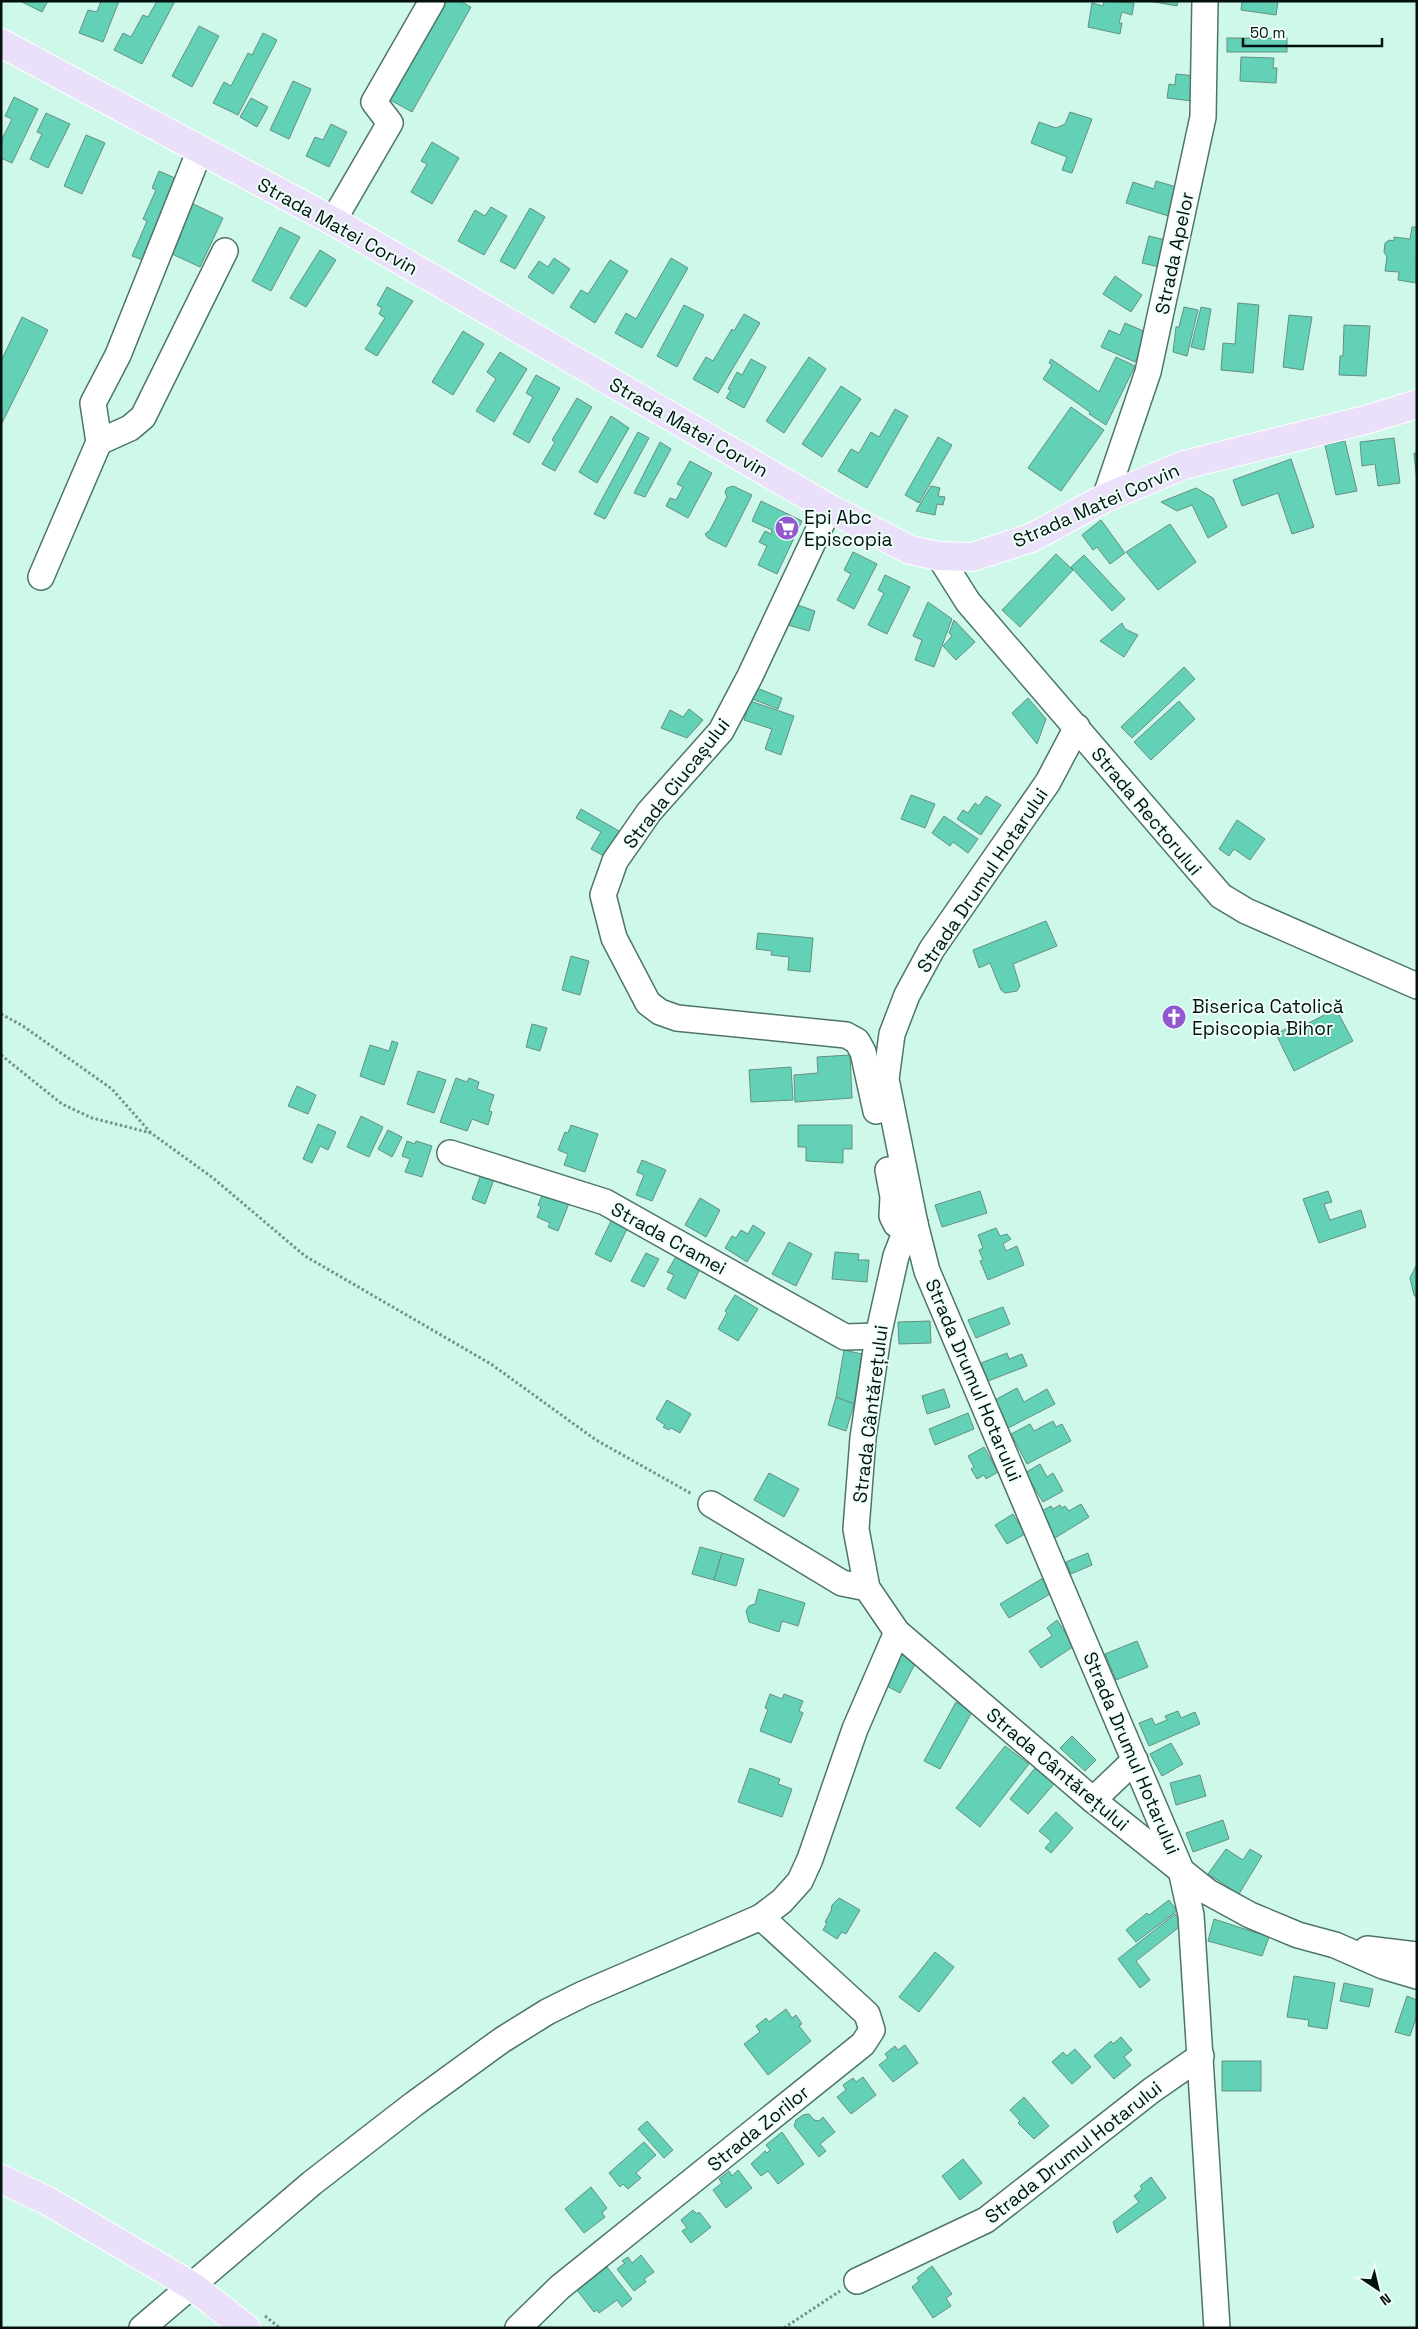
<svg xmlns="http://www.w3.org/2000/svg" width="1418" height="2329" font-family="'Space Grotesk',sans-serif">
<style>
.building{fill:#62d1b5;stroke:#668f83}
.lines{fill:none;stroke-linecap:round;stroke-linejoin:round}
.minor-casing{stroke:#4e756a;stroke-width:28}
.major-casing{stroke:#fff;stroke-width:30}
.path{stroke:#749289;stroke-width:3;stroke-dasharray:2.5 2.5;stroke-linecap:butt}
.minor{stroke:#fff;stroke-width:25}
.major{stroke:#eae0f9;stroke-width:28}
.labels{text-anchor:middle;stroke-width:4;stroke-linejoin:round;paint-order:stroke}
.street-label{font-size:19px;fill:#03120e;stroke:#eefff9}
.poi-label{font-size:19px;fill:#03120e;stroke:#eefff9;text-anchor:start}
</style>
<rect width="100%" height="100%" fill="#cdf8ea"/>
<g class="building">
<polygon points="20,1 48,1 42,12"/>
<polygon points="101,1 119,1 103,42 79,33 88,10 97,12"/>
<polygon points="157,1 175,1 142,64 114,50 123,33 131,37 143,15 148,17"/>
<polygon points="437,1 460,1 471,7 412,112 383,96"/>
<polygon points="1104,1 1134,3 1132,15 1122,12 1119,23 1122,23 1120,34 1088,27 1092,3 1103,6"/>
<polygon points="1149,1 1178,1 1177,6"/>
<polygon points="1242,1 1278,1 1276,15 1241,10"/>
<polygon points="199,26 219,36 192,87 172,76"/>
<polygon points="263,33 277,40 238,115 213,103 224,82 231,86 248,53 252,55"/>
<rect x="1227" y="38" width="60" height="14"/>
<polygon points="1241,57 1274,58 1273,68 1277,68 1276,83 1240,81"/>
<polygon points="1176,74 1196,76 1192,101 1167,98 1169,84 1175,85"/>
<polygon points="293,81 311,89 289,139 270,130"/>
<polygon points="14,97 38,109 12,163 1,158 1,141 12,119 5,116"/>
<polygon points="251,98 268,107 257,127 240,117"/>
<polygon points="1070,112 1092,119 1072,173 1062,170 1067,157 1031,143 1039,122 1056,128 1065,124"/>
<polygon points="46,113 70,124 48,168 30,159 42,134 37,132"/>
<polygon points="331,124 347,132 329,167 306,156 315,137 323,140"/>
<polygon points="86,135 105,143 82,194 64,186"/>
<polygon points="432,142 459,158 432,204 411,192 427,164 421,161"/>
<polygon points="159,171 184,182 149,262 132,256 147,221 143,219 156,190 152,188"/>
<polygon points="1156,181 1180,188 1172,217 1126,203 1133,182 1154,189"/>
<polygon points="187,201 223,218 200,267 172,254 181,235 173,231"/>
<polygon points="491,207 507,216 484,255 458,241 475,210 485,216"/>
<polygon points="530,208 545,217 515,269 500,261"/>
<polygon points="280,227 300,237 271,291 252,281"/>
<polygon points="1412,227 1417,227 1416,283 1398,280 1399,272 1385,271 1387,257 1384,252 1385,243 1389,240 1394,241 1394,237 1410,239"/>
<polygon points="1149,236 1166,240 1159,267 1142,263"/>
<polygon points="320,250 336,260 306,307 290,298"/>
<polygon points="554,258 570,269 553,294 528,277 539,261 548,267"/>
<polygon points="671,258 688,268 642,348 615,333 626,313 636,319"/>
<polygon points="610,260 628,271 595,323 570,307 581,290 588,294"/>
<polygon points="1115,276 1142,295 1131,312 1103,294"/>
<polygon points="387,287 413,301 377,356 365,349 385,318 379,314 382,308 377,305"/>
<polygon points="1238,303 1259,305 1253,373 1221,370 1223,343 1235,344"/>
<polygon points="684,305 704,315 677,367 657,356"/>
<polygon points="1184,307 1198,310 1187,356 1173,352 1176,327 1179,327"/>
<polygon points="1201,307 1211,309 1204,350 1191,347"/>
<polygon points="744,314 760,323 718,393 693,379 706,357 713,361 732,329 734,331"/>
<polygon points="1289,315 1312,317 1303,370 1283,367"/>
<polygon points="22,317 48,330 1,425 1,361"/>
<polygon points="1125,323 1148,333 1135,362 1101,347 1109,330 1120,335"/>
<polygon points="1344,325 1370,326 1366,376 1339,375 1340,356 1343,356"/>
<polygon points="463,331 484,344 453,395 432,382"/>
<polygon points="500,352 527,369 494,422 476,411 496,379 487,372"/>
<polygon points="809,357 826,369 784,433 766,421"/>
<polygon points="1116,357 1135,366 1106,425 1089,414 1090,412 1043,379 1052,365 1049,363 1051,359 1099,392"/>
<polygon points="751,359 766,367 744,408 726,398 731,390 728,389 737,372 742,375"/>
<polygon points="536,375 560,388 529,443 513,434 533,397 526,393"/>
<polygon points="841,386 861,399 822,457 802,444"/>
<polygon points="577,398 592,407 555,471 542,464 555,442 552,440"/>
<polygon points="1071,407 1104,430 1061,491 1028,468"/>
<polygon points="895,409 908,416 867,488 838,471 851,449 859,453 871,432 879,437"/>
<polygon points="611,416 629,428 597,483 579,472"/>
<polygon points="638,432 649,438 605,519 594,514"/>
<polygon points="938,437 952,445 919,503 905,495"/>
<polygon points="1394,438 1400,483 1378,486 1375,464 1362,466 1360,442"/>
<polygon points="1345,441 1357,491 1336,495 1325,445"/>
<polygon points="660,442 671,449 645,497 634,493"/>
<polygon points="1414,453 1417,453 1417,482"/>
<polygon points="1291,459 1314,527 1292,534 1278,493 1242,506 1233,480"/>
<polygon points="690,461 712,473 688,518 666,506 670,498 676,500 683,487 677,484"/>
<polygon points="733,486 752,495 726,547 708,538 705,534 710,530 727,497 725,492 727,488"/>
<polygon points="931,486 940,488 938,496 945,497 943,505 937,504 935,515 916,511"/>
<polygon points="1196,488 1213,498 1227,527 1208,538 1192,505 1177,511 1161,502"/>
<polygon points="761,501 802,521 777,574 758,565 767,546 759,542 765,531 771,534 772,530 752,521"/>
<polygon points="1101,520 1125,553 1110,564 1097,547 1093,550 1082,535"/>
<polygon points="1170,524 1196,562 1158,590 1126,552"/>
<polygon points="853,552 877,564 854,609 837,600 851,574 844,570"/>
<polygon points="1056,554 1073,570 1020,627 1002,610"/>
<polygon points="1084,555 1125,599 1112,611 1071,567"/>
<polygon points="885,575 910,587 887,634 868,625 884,593 878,590"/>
<polygon points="789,602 815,611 809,631 781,623"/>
<polygon points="928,602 952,619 934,667 915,660 922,640 913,636"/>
<polygon points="954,620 975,642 956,660 943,646 952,636 949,633"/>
<polygon points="1122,623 1125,629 1138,635 1124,657 1100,641"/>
<polygon points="1184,667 1195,679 1132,738 1121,727"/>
<polygon points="757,688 782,698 778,709 752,699"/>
<polygon points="1028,698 1046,719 1037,744 1012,713"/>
<polygon points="750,701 794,716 781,755 765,749 772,729 744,720"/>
<polygon points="1179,701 1195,719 1151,760 1134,742"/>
<polygon points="689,709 703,720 687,738 661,728 670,710 683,717"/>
<polygon points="911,795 935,804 925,828 901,819"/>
<polygon points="986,796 1001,805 981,835 957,819 963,810 968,813 975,803 979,806"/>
<polygon points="581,809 619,831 604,856 591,849 601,832 576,818"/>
<polygon points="944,816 978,839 968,853 953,842 950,846 932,833"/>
<polygon points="1237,820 1265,839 1250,860 1234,849 1229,856 1219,849"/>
<polygon points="1046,921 1057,946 1013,964 1020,986 1017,991 1005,993 1001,990 990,963 979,968 973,950"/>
<polygon points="758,933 813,938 810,972 788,970 789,957 771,955 772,951 756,949"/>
<polygon points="571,956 589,961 580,995 562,990"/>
<polygon points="1336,1009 1353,1041 1294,1071 1276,1034 1299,1022 1301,1027"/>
<polygon points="532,1024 547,1028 540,1051 526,1047"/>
<polygon points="392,1041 398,1043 384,1085 360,1076 370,1045 389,1051"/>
<polygon points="850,1055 852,1098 795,1102 794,1075 818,1073 817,1057"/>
<polygon points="791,1067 793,1100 751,1102 749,1070"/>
<polygon points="418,1071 446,1080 434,1113 407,1104"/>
<polygon points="456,1078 467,1082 469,1078 479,1082 477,1089 494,1095 489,1111 492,1112 488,1125 472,1119 467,1131 440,1122"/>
<polygon points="297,1086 316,1095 308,1114 288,1106"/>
<polygon points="361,1116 383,1127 369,1157 347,1147"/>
<polygon points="318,1124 336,1132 328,1150 320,1146 312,1163 303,1159"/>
<polygon points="571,1125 598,1134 585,1172 564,1165 568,1154 558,1150 565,1132 568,1133"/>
<polygon points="798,1125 852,1125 852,1149 843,1149 843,1163 806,1161 806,1147 798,1147"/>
<polygon points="388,1130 402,1137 392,1157 378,1149"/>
<polygon points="407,1141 415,1144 416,1141 432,1146 422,1177 405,1172 410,1159 402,1156"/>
<polygon points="642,1160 666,1170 652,1201 636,1195 644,1175 637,1172"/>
<polygon points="484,1166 497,1171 485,1204 472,1199"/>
<polygon points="544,1191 570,1201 558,1231 548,1227 550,1223 537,1217 541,1207 538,1205"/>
<polygon points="980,1191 987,1213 942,1227 935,1205"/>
<polygon points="1328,1191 1332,1202 1324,1204 1330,1220 1361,1210 1366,1227 1319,1243 1303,1199"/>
<polygon points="700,1198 720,1210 706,1237 685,1225"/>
<polygon points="612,1219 628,1227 611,1262 595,1254"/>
<polygon points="753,1225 765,1233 747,1262 725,1248 732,1236 736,1238 741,1230 748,1234"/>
<polygon points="996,1228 1000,1236 1007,1234 1011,1239 1003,1244 1006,1251 1017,1246 1024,1265 988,1280 980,1261 983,1260 979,1250 983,1248 978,1235"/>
<polygon points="789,1242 812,1254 796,1286 772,1274"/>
<polygon points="835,1252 859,1254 858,1260 869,1260 867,1282 832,1279"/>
<polygon points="646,1253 659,1259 644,1287 631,1281"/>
<polygon points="678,1253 702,1265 685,1299 667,1289 674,1275 667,1272"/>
<polygon points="1417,1264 1417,1298 1414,1295 1410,1278"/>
<polygon points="735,1295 758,1309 738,1341 718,1329 727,1313 725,1311"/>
<polygon points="1003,1307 1010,1324 976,1338 968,1320"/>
<polygon points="930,1321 931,1343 899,1344 898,1322"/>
<polygon points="844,1350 862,1354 854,1404 836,1397"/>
<polygon points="1007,1353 1009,1359 1022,1354 1027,1366 988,1381 981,1363"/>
<polygon points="1017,1388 1024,1402 1047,1389 1055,1404 1008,1428 993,1401"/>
<polygon points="944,1389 950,1407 927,1414 922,1396"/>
<polygon points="836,1397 854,1404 846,1431 828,1425"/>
<polygon points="667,1400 691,1414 680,1433 671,1428 669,1430 663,1427 665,1425 656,1419"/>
<polygon points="968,1413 974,1429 935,1445 929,1429"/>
<polygon points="1053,1421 1056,1427 1062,1424 1071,1441 1027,1464 1011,1434 1030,1424 1034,1431"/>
<polygon points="984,1447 998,1472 986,1479 984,1475 977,1479 971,1469 974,1467 968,1456"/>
<polygon points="1040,1464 1047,1477 1053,1473 1063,1491 1043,1502 1025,1473"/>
<polygon points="769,1473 799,1489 784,1517 754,1500"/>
<polygon points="1081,1504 1089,1517 1055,1538 1040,1512 1051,1506 1053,1509 1060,1505 1062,1508 1065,1506 1069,1511"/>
<polygon points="1013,1514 1025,1534 1007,1544 995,1525"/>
<polygon points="700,1547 722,1553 714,1580 692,1574"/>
<polygon points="722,1553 744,1559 736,1586 714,1580"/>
<polygon points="1088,1553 1092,1565 1071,1574 1066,1562"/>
<polygon points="1043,1578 1050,1594 1009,1618 1000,1604"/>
<polygon points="759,1589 805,1603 798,1626 782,1621 779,1632 749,1622 746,1611 749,1606 755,1604"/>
<polygon points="1057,1620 1074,1646 1041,1668 1029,1651 1052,1636 1047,1628"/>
<polygon points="1137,1641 1148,1667 1116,1680 1105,1654"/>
<polygon points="898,1653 916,1662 900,1693 883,1684"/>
<polygon points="770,1694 782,1699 784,1694 803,1701 799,1711 803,1713 791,1743 760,1731 768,1709 765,1708"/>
<polygon points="956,1702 972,1712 940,1769 924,1761"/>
<polygon points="1178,1711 1181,1718 1195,1712 1200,1724 1149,1746 1139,1723 1152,1718 1155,1725 1167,1720 1165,1716"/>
<polygon points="1072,1736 1096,1760 1085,1771 1060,1748"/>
<polygon points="1171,1743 1183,1764 1162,1776 1150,1754"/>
<polygon points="1005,1746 1029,1764 980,1827 956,1808"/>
<polygon points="750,1768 780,1779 778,1784 792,1789 782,1817 738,1802"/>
<polygon points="1035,1768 1054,1784 1028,1814 1010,1799"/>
<polygon points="1200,1775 1206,1796 1176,1805 1170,1783"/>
<polygon points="1056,1812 1073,1828 1051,1853 1045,1848 1051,1841 1039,1831"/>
<polygon points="1223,1820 1229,1839 1193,1852 1186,1833"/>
<polygon points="1226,1849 1243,1860 1250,1849 1262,1856 1239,1894 1208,1874"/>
<polygon points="839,1898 860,1910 846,1934 842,1932 837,1939 823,1930 827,1923 825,1922 831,1911 832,1905"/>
<polygon points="1169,1900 1177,1911 1136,1942 1126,1930 1147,1913 1149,1915"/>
<polygon points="1175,1914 1183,1924 1136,1961 1150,1980 1140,1988 1118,1959"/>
<polygon points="1214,1919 1269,1937 1262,1956 1208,1941"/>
<polygon points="935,1952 954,1967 919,2012 899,1997"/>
<polygon points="1294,1976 1335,1983 1327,2029 1308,2026 1309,2020 1287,2017"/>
<polygon points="1344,1983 1373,1989 1369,2007 1340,2001"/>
<polygon points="1407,1996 1417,2000 1417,2015 1410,2036 1395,2032"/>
<polygon points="786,2009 792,2018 796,2015 802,2024 799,2026 811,2041 768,2075 744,2044 760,2032 756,2026 766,2018 769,2022"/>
<polygon points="1121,2037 1132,2050 1124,2057 1131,2065 1114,2079 1094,2056 1111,2041 1113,2044"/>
<polygon points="905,2045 918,2063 893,2082 879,2065 888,2058 885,2054 895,2046 898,2050"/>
<polygon points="1075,2049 1091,2067 1072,2084 1052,2062 1063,2052 1067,2056"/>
<rect x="1222" y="2061" width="39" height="30"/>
<polygon points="863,2077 876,2095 851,2114 837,2097 846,2090 843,2085 853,2078 856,2082"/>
<polygon points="1024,2097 1049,2126 1034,2139 1018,2123 1020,2121 1010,2110"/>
<polygon points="809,2114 814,2120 819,2121 823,2117 835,2132 820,2144 826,2151 819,2157 794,2126 796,2120 803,2115"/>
<polygon points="647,2121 673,2150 664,2158 638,2129"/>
<polygon points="782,2132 804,2164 778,2184 768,2171 761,2176 751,2164 765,2151 767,2153 770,2150 766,2145"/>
<polygon points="644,2142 656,2155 636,2173 641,2178 628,2189 623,2184 620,2187 609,2173"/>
<polygon points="963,2159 982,2183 960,2200 942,2176"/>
<polygon points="738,2170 752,2188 726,2208 713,2190 722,2183 719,2179 729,2171 732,2176"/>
<polygon points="1151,2177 1166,2198 1117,2233 1113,2222 1139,2202 1134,2196 1142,2189 1140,2186"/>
<polygon points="591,2187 607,2208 602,2213 605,2217 584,2233 565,2209"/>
<polygon points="693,2210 697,2214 699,2212 711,2227 691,2243 682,2231 687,2228 681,2220"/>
<polygon points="641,2255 654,2272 644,2279 646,2282 634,2291 617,2269 625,2263 622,2261 628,2257 632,2263"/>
<polygon points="932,2266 952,2294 946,2298 951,2306 933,2318 912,2287 919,2281 917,2278"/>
<polygon points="607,2267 632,2299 622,2307 617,2300 599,2313 597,2310 594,2312 577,2290"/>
</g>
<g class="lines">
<defs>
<g id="minor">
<polyline points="333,221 390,123 374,102 432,1"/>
<polyline points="99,442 130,428 143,417 225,251"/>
<polyline points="1105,498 1148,372 1203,117 1205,1"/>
<polyline points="829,508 750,676 721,731 649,812 615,861 603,895 614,938 648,1003 660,1012 677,1018 846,1035 857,1041 863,1052 876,1111"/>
<polyline points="939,556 968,602 1221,896 1246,911 1417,986"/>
<polyline points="41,577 99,442 93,403 118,355 200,150"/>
<polyline points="1077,727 1048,782 932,949 907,995 892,1034 886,1079 915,1224 927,1271 1181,1870 1191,1915 1217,2328"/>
<polyline points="450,1153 605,1202 845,1337 878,1336"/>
<polyline points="888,1170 893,1197 892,1216 896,1224 904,1227 915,1224"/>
<polyline points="915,1224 903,1238 896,1256 878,1336 863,1438 856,1529 867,1588 897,1632 1093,1800 1208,1892 1250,1915 1298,1935 1335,1945 1383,1966 1417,1976"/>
<polyline points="711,1504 842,1583 867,1588"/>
<polyline points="1093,1800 1135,1760"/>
<polyline points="1367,1949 1417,1955"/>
<polyline points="857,2281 986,2220 1152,2090 1201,2056"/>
<polyline points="142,2328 312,2183 414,2104 502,2040 547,2012 583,1994 761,1917 782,1901 800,1881 810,1859 855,1729 897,1632"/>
<polyline points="518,2328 560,2287 863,2044 872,2030 867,2014 761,1917"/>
</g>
<g id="major">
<polyline points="1,43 333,221 829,508 910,550 939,556 972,557 1031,538 1105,498 1184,465 1369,419 1417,404"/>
<polyline points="1,2179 46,2200 192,2286 246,2328"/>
</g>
</defs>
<use href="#minor" class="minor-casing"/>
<use href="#major" class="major-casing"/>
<g class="path">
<polyline points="1,1014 23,1026 112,1089 150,1132"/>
<polyline points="1,1055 62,1104 92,1118 151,1133 213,1178 305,1256 491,1364 596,1440 692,1494"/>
<polyline points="265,2316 280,2328"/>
<polyline points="784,2328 840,2291"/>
</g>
<use href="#minor" class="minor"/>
<use href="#major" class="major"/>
</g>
<defs>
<symbol id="supermarket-disc" viewBox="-11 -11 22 22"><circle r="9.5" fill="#9158d0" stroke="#eefff9"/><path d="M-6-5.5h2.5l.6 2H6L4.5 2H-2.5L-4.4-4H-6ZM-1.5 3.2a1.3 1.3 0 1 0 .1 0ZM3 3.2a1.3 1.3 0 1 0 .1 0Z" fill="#fff"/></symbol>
<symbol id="church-disc" viewBox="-11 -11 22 22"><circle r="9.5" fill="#9158d0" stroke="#eefff9"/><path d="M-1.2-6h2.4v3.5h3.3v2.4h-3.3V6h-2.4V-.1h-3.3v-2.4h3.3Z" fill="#fff"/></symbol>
</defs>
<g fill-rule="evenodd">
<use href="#supermarket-disc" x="773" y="514" width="28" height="28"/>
<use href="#church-disc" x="1160" y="1003" width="28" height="28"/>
</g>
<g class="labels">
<g class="street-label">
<text transform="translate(338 226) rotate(29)" y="7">Strada Matei Corvin</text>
<text transform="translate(1174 253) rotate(-78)" y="7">Strada Apelor</text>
<text transform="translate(689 427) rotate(30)" y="7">Strada Matei Corvin</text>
<text transform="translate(1096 505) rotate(-24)" y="7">Strada Matei Corvin</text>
<text transform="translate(676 783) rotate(-52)" y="7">Strada Ciucașului</text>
<text transform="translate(1147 811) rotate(50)" y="7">Strada Rectorului</text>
<text transform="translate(982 880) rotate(-56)" y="7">Strada Drumul Hotarului</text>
<text transform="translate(669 1238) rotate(29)" y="7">Strada Cramei</text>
<text transform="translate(974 1380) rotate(67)" y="7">Strada Drumul Hotarului</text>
<text transform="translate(870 1414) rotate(-83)" y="7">Strada Cântărețului</text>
<text transform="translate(1132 1753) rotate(67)" y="7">Strada Drumul Hotarului</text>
<text transform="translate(1058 1769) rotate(40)" y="7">Strada Cântărețului</text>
<text transform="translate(758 2128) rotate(-39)" y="7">Strada Zorilor</text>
<text transform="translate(1073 2152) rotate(-38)" y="7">Strada Drumul Hotarului</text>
</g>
<g class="poi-label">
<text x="804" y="524">Epi Abc<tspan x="804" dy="22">Episcopia</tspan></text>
<text x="1192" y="1013">Biserica Catolică<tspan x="1192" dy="22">Episcopia Bihor</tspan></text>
</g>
</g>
<rect width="1418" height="2329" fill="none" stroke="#03120e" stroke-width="5"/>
<g transform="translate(1378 2289) rotate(145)" stroke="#eefff9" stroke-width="4" paint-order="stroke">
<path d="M0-4L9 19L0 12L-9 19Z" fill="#03120e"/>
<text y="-8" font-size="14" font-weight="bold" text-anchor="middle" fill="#03120e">N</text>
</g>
<path d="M1243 38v8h139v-8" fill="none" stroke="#03120e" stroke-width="2.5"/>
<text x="1250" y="38" font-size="15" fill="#03120e" stroke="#eefff9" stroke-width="4" paint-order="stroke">50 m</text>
</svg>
